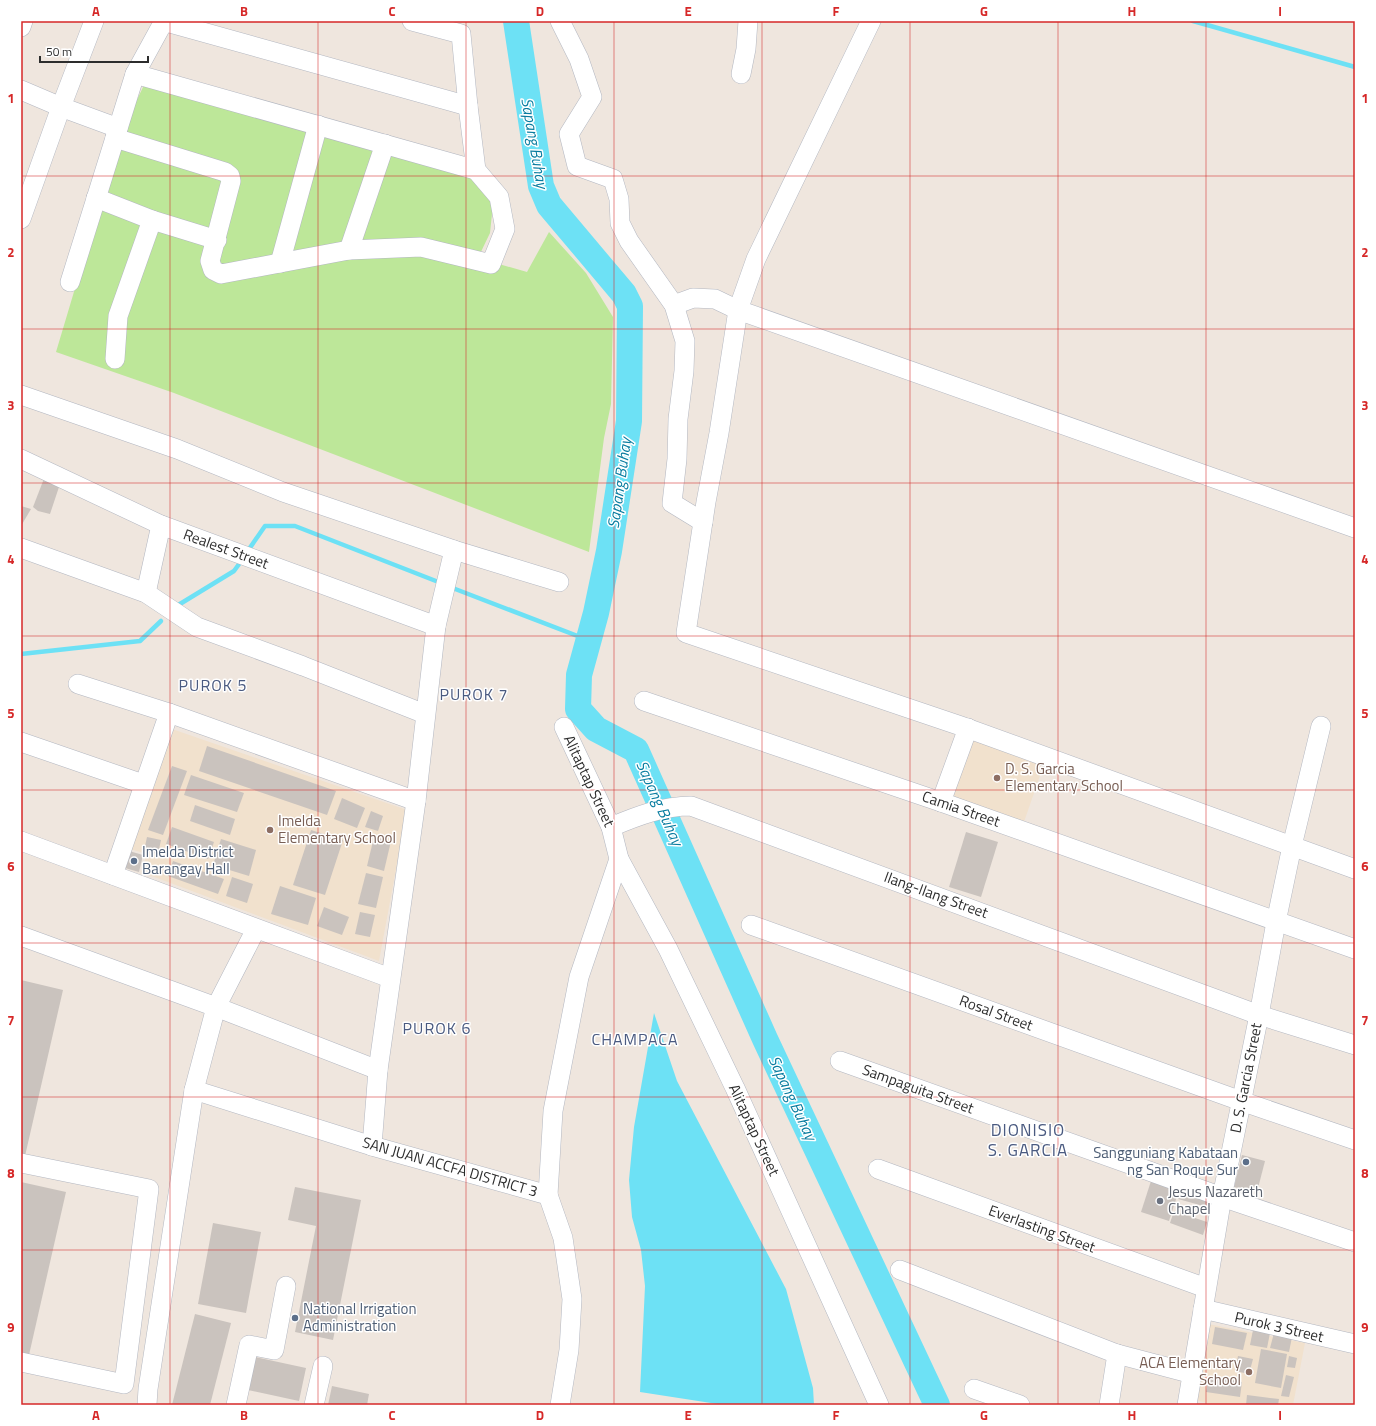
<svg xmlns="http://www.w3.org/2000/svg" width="1376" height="1426" font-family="'Titillium Web',sans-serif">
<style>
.education{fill:#f1e1cd}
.green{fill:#bde799}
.water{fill:#6de1f5}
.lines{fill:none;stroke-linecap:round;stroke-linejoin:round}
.stream{stroke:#6de1f5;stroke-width:4.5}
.river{stroke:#6de1f5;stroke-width:26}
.building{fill:#cac3be}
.minor-casing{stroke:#b3b7c1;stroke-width:20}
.minor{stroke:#fff;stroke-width:19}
.grid{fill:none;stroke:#d62828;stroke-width:1;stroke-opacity:0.55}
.education-dot{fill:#8d6e63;stroke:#fff;stroke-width:1.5}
.service-dot{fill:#5c6f8a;stroke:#fff;stroke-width:1.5}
.worship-dot{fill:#6b7280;stroke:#fff;stroke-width:1.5}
.labels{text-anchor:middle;stroke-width:3;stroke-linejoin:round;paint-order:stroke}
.street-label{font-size:15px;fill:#2d2d2d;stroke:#fff}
.education-label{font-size:15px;fill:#785e54;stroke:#fff;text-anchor:start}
.service-label{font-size:15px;fill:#4e5e75;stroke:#fff;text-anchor:start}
.worship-label{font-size:15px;fill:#5b616d;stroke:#fff;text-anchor:start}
.water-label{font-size:16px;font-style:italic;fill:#087c9f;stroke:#fff}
.neighbourhood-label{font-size:16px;letter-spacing:1px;fill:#4a5a80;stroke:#fff}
.quarter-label{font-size:17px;letter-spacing:1px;fill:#4a5a80;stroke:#fff}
.neatline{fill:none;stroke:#d62828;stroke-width:1.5}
.grid-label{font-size:13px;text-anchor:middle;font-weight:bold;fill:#d62828}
</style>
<rect width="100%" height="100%" fill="#efe6de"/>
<g class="education">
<polygon points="172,729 407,810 379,961 141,872 147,854 130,849"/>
<polygon points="971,735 1045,761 1024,822 950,795"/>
<polygon points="1208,1324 1305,1343 1293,1405 1217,1405 1194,1400"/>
</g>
<polygon class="green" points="145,83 474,173 493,204 490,233 478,258 527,272 549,232 586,273 613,317 611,404 604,438 589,552 174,393 56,352 122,131"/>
<polygon class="water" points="654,1013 677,1081 786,1289 813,1388 814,1405 724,1405 640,1392 645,1286 641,1250 632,1217 629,1180 634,1127"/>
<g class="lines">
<g class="stream">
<polyline points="1193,21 1355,67"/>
<polyline points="247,552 265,526 295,526 441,583"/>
<polyline points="450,587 588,640"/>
<polyline points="175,607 234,571 242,560"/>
<polyline points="21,654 140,641 161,621"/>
</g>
<polyline class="river" points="516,21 541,186 549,205 624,294 630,306 629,421 609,551 596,613 579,675 578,709 596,729 636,750 765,1039 937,1405"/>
</g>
<g class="building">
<polygon points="45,476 59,487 50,514 38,511 33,507"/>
<polygon points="21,506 31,509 21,526"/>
<polygon points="207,746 336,791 327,815 199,771"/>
<polygon points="172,766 187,771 163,835 148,830"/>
<polygon points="191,775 244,793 237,812 184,795"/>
<polygon points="342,798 365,808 357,828 334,819"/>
<polygon points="195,805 235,819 230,835 190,821"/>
<polygon points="371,811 383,816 378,831 365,827"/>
<polygon points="172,827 214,842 208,859 166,844"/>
<polygon points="311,830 343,840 325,895 293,885"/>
<polygon points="966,832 998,842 981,897 949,887"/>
<polygon points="147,837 161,840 158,854 144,851"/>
<polygon points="374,837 391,841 384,871 367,866"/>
<polygon points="221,839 256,850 249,876 213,865"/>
<polygon points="129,851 143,855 139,872 125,868"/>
<polygon points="173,861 224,879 218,894 168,876"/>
<polygon points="366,873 383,877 376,908 358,904"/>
<polygon points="232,877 253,884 247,903 226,896"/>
<polygon points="280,886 316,898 308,925 271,914"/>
<polygon points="324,907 349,917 342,935 317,926"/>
<polygon points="360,912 375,915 370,937 355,934"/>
<polygon points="21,980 63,990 25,1156 21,1155"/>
<polygon points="1242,1155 1265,1161 1257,1192 1234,1187"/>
<polygon points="1151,1181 1179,1190 1169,1221 1141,1212"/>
<polygon points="21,1182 66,1192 29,1355 21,1353"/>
<polygon points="295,1187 361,1200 333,1340 295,1332 316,1226 288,1220"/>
<polygon points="1181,1189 1209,1197 1207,1207 1178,1199"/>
<polygon points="1174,1211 1207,1222 1203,1235 1170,1223"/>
<polygon points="213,1223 261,1232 246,1313 198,1304"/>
<polygon points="195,1314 231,1323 210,1405 172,1405"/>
<polygon points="1215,1327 1247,1333 1243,1350 1212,1344"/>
<polygon points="1253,1330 1270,1333 1267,1348 1250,1345"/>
<polygon points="1274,1333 1292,1337 1289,1352 1270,1348"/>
<polygon points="1261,1349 1287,1354 1281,1388 1255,1383"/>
<polygon points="1238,1356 1253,1359 1249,1374 1235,1371"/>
<polygon points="1289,1356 1297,1358 1295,1368 1287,1367"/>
<polygon points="255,1357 306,1368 299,1401 248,1390"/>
<polygon points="1286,1375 1294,1377 1289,1397 1281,1396"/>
<polygon points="1209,1376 1242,1382 1240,1397 1206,1392"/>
<polygon points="332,1386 369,1394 367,1405 328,1405"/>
<polygon points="1247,1395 1279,1399 1278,1405 1246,1405"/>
</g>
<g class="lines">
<defs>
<g id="minor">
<polyline points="163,21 468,106"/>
<polyline points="560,21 579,59 592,97 569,134 577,166 613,179 619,199 620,223 629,241 674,305 685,341 684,371 678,419 677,459 672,503 703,522"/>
<polyline points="871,21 756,259 738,310 719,433 706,502 686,633 961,726 1355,869"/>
<polyline points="21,27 23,21"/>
<polyline points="135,74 476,170"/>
<polyline points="741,74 746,49 748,21"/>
<polyline points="21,90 61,107 118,128"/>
<polyline points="115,138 225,172 230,176 231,181 210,261 213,270 221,274 349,250 421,247 491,264 505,229 499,197 476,170 468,106 461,34 412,21"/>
<polyline points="96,198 152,220 217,240"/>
<polyline points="21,219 61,107 94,21"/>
<polyline points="349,250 385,144"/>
<polyline points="280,263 318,125"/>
<polyline points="70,282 135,74 164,21"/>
<polyline points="674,305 693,298 715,299 738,310 1355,528"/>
<polyline points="115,359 118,316 152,220"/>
<polyline points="21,395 177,449 283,492 454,550 559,582"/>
<polyline points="21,459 161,525 436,626"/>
<polyline points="21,548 146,593 197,627 303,666 425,714"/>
<polyline points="146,593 161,525"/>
<polyline points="78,684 169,713 416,801"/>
<polyline points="644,701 941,802 1355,949"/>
<polyline points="21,742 143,784"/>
<polyline points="941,802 968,728"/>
<path d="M611,827C637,816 663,806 691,806L1259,1015L1355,1045"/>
<polyline points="21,841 390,978"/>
<polyline points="619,859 668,949 735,1088 879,1405"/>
<polyline points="113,875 169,713"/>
<polyline points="751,925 1241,1101 1355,1140"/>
<polyline points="21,936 216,1007 378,1070"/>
<polyline points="840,1061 1222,1197 1355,1242"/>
<polyline points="194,1090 372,1146 548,1195 563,1238 572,1299 569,1350 560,1405"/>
<polyline points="372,1146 378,1070 416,801 436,626 454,550"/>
<polyline points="21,1163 149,1189 124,1384 21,1362"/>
<polyline points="878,1169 1206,1288"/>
<polyline points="548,1195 553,1111 579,977 619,859 611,827 564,727"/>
<polyline points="900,1270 1117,1354 1193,1374"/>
<polyline points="1203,1309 1355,1344"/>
<polyline points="974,1389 1020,1405"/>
<polyline points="147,1405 148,1389 194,1090 216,1007 256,929"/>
<polyline points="236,1405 249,1345 274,1350 286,1286"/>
<polyline points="314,1405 323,1366"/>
<polyline points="1109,1405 1117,1354"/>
<polyline points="1187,1405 1222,1197 1259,1015 1276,922 1292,846 1321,726"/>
</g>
</defs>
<use href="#minor" class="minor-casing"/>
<use href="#minor" class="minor"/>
</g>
<path class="grid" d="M170,21V1405M318,21V1405M466,21V1405M614,21V1405M762,21V1405M910,21V1405M1058,21V1405M1206,21V1405M21,176H1355M21,329H1355M21,483H1355M21,636H1355M21,790H1355M21,943H1355M21,1097H1355M21,1250H1355"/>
<g class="education-dot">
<circle cx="997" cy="778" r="4"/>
<circle cx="270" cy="830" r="4"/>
<circle cx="1249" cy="1372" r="4"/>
</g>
<g class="service-dot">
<circle cx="134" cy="861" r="4"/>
<circle cx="1246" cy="1162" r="4"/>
<circle cx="295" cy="1318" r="4"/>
</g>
<circle class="worship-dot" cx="1160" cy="1201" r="4"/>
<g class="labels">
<g class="street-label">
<text transform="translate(226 549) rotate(20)" y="5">Realest Street</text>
<text transform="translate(589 781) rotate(65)" y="5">Alitaptap Street</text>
<text transform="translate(961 809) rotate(19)" y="5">Camia Street</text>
<text transform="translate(936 895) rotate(20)" y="5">Ilang-Ilang Street</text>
<text transform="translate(996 1013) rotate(20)" y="5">Rosal Street</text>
<text transform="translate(1246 1078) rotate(-79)" y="5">D. S. Garcia Street</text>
<text transform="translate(918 1089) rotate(20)" y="5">Sampaguita Street</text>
<text transform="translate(754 1130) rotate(65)" y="5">Alitaptap Street</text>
<text transform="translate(450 1167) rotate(16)" y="5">SAN JUAN ACCFA DISTRICT 3</text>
<text transform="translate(1042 1229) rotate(20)" y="5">Everlasting Street</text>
<text transform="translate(1279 1327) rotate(13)" y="5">Purok 3 Street</text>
</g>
<g class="education-label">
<text x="1005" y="774">D. S. Garcia<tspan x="1005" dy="17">Elementary School</tspan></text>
<text x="278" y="826">Imelda<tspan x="278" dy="17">Elementary School</tspan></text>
<text x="1241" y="1368" text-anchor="end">ACA Elementary<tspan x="1241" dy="17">School</tspan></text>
</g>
<g class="service-label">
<text x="142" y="857">Imelda District<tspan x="142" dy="17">Barangay Hall</tspan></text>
<text x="1238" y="1158" text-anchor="end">Sangguniang Kabataan<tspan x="1238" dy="17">ng San Roque Sur</tspan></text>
<text x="303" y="1314">National Irrigation<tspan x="303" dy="17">Administration</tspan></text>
</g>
<g class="worship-label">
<text x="1168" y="1197">Jesus Nazareth<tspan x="1168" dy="17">Chapel</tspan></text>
</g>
<g class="water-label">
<text transform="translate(535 143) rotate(80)" y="6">Sapang Buhay</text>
<text transform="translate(619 483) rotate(-82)" y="6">Sapang Buhay</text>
<text transform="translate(660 803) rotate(66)" y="6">Sapang Buhay</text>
<text transform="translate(793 1098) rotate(65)" y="6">Sapang Buhay</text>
</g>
<g class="neighbourhood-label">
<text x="213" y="691">PUROK 5</text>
<text x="474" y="700">PUROK 7</text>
<text x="437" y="1034">PUROK 6</text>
<text x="635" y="1045">CHAMPACA</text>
</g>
<g class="quarter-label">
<text x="1028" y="1136">DIONISIO<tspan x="1028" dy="20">S. GARCIA</tspan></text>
</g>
</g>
<rect width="1376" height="1426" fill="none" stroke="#ffffff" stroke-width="44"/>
<path d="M40 56v6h108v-6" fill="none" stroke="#2d2d2d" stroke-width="2"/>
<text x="46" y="56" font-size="12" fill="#2d2d2d" stroke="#ffffff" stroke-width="3" paint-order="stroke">50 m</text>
<rect x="22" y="22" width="1332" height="1382" class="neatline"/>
<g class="grid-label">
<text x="96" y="16">A</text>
<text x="244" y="16">B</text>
<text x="392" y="16">C</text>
<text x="540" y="16">D</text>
<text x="688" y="16">E</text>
<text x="836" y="16">F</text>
<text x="984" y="16">G</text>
<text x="1132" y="16">H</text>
<text x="1280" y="16">I</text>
<text x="11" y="103">1</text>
<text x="1365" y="103">1</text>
<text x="11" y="257">2</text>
<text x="1365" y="257">2</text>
<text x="11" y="410">3</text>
<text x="1365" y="410">3</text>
<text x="11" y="564">4</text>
<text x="1365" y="564">4</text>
<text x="11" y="718">5</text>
<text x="1365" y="718">5</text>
<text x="11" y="871">6</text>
<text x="1365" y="871">6</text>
<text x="11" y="1025">7</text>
<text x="1365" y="1025">7</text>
<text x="11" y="1178">8</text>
<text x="1365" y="1178">8</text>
<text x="11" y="1332">9</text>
<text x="1365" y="1332">9</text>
<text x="96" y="1420">A</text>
<text x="244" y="1420">B</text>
<text x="392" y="1420">C</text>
<text x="540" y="1420">D</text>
<text x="688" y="1420">E</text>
<text x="836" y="1420">F</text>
<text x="984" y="1420">G</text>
<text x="1132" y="1420">H</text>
<text x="1280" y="1420">I</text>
</g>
</svg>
